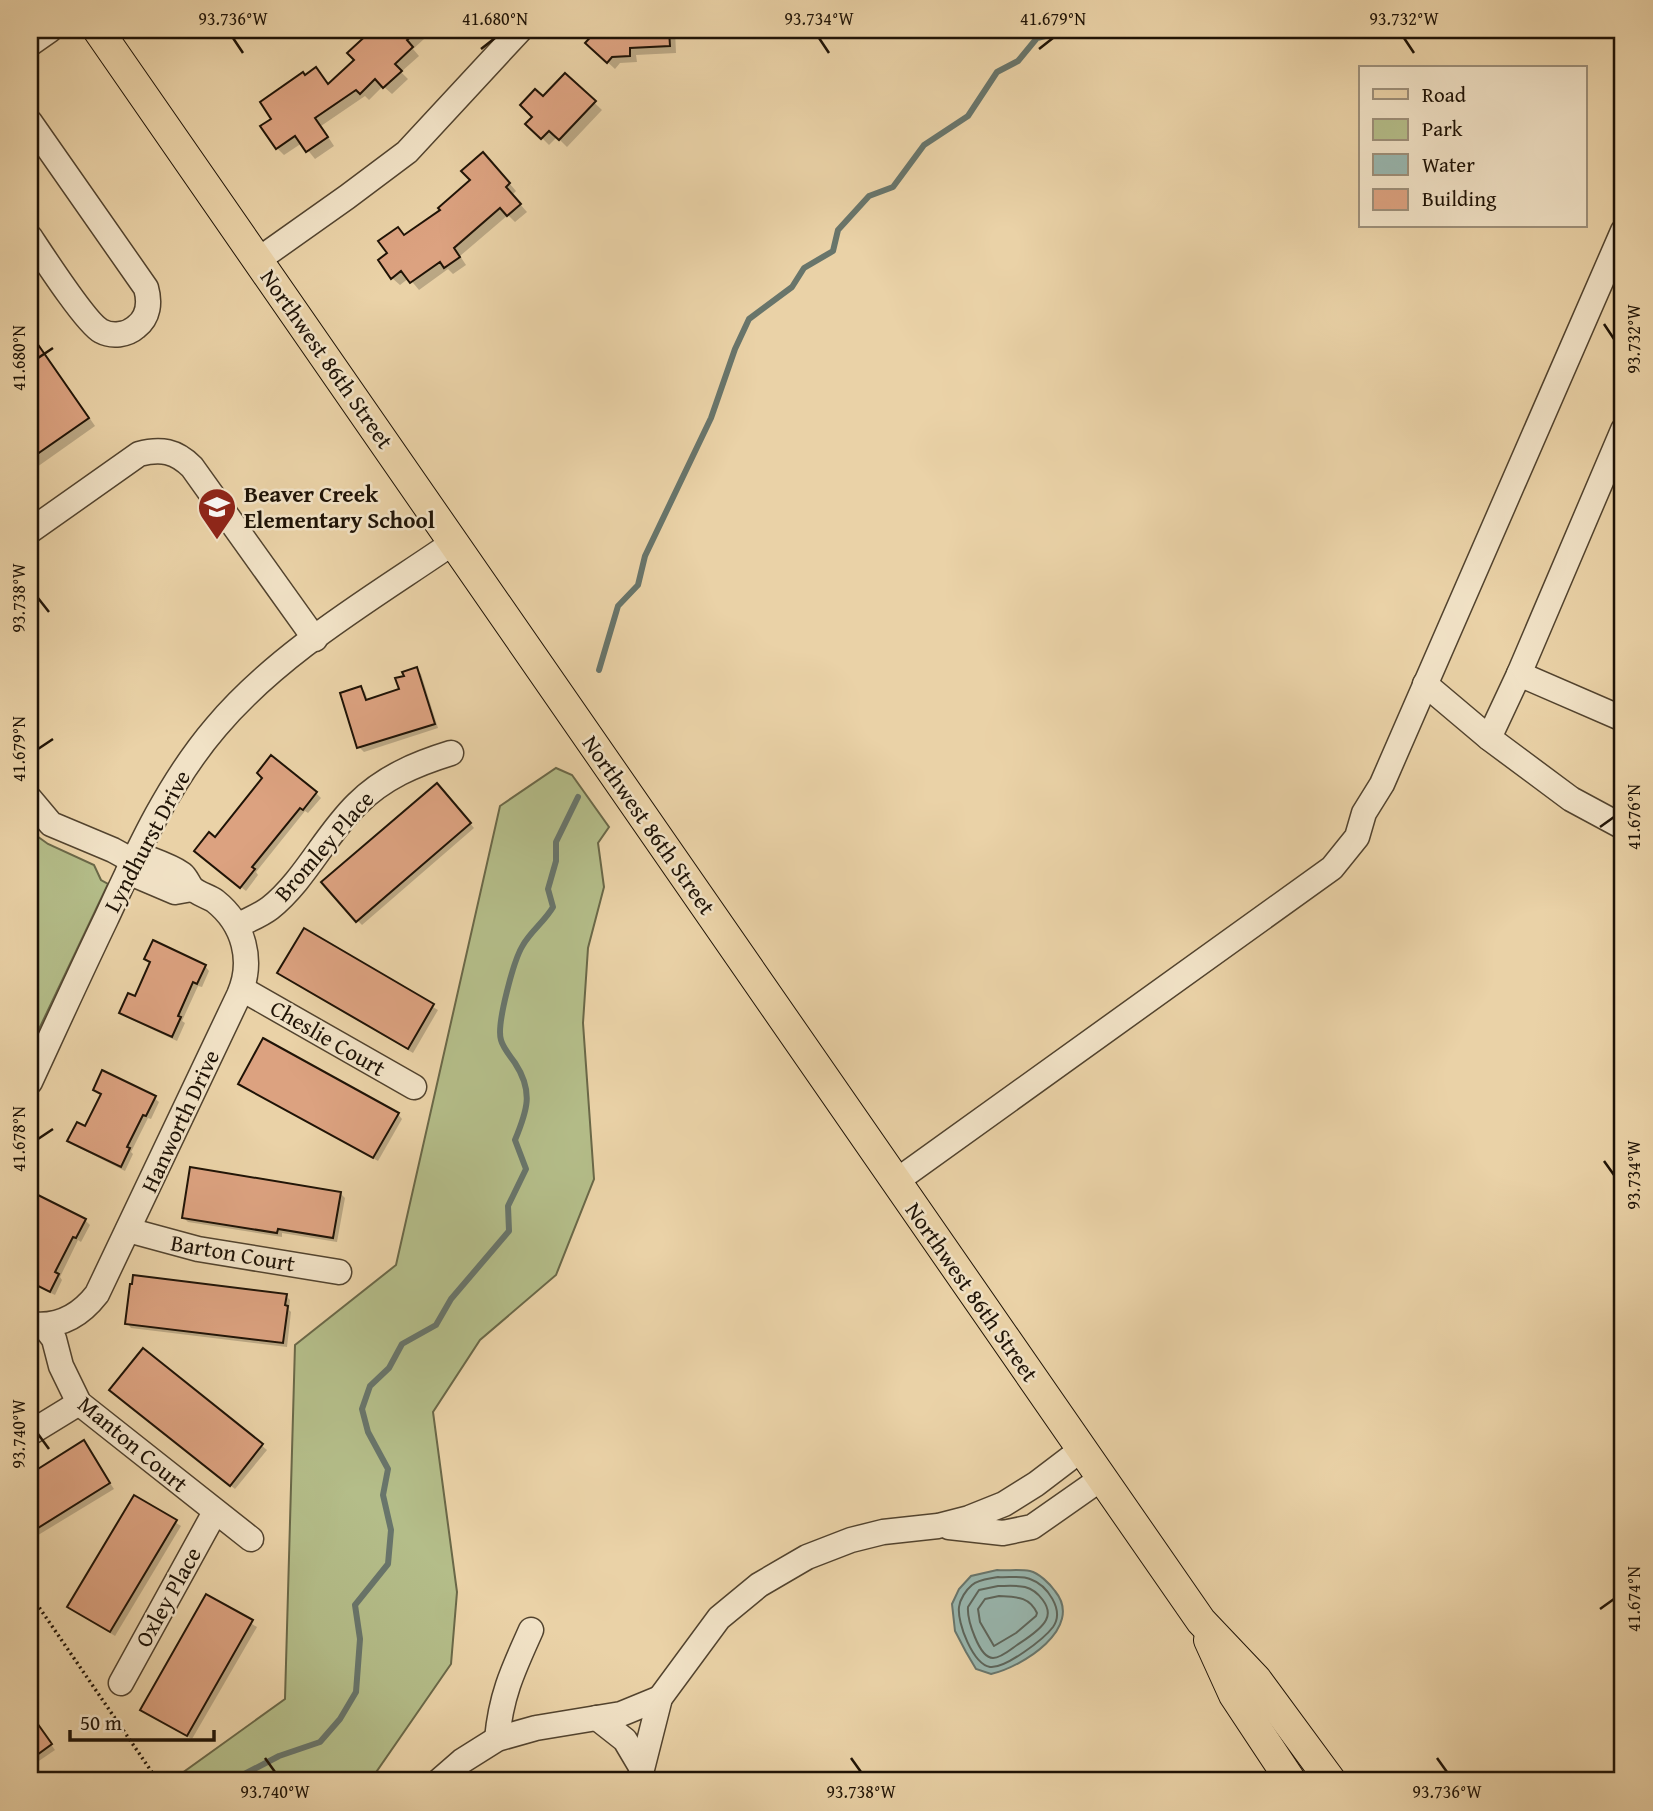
<svg xmlns="http://www.w3.org/2000/svg" width="1653" height="1811" font-family="'Gentium Book Plus',serif">
<style>
.green{fill:#b4bd89;stroke:#6a6848;stroke-width:2}
.water{fill:#98b6ae;stroke:#68756b;stroke-width:2}
.shadow{fill:#0003}
.lines{fill:none;stroke-linecap:round;stroke-linejoin:round}
.shore{stroke:#5c645a;stroke-width:2}
.stream{stroke:#68756b;stroke-width:6}
.building{fill:#dca280;stroke:#1f1306;stroke-width:2}
.minor-casing{stroke:#52432e;stroke-width:27}
.major-casing{stroke:#1f1306;stroke-width:32}
.path{stroke:#1f1306;stroke-width:3.5;stroke-dasharray:2 3.5;stroke-linecap:butt}
.minor{stroke:#f1e2c6;stroke-width:24}
.major{stroke:#ead2a7;stroke-width:30}
.ticks{fill:none;stroke:#1f1306;stroke-width:2.5}
.labels{text-anchor:middle;stroke-width:5;stroke-linejoin:round;paint-order:stroke}
.street-label{font-size:23px;fill:#1f1306;stroke:#f1e2c6}
.poi-label{font-size:23px;font-weight:bold;fill:#1f1306;stroke:#f1e2c6;text-anchor:start}
.neatline{fill:none;stroke:#1f1306;stroke-width:2.5}
.ticks-label{font-size:18px;text-anchor:middle;fill:#1f1306}
</style>
<rect width="100%" height="100%" fill="#ead2a7"/>
<filter id="stains"><feTurbulence type="fractalNoise" baseFrequency=".00286" numOctaves="4"/><feColorMatrix values="0 0 0 0 .2 0 0 0 0 .09 0 0 0 0 .02 0 0 0 .5 -.17"/></filter>
<radialGradient id="worn" r=".72"><stop offset=".6" stop-color="#630" stop-opacity="0"/><stop offset="1" stop-color="#630" stop-opacity=".3"/></radialGradient>
<g class="green">
<polygon points="556,768 572,775 609,827 598,843 604,887 588,948 583,1023 594,1179 556,1275 480,1340 433,1412 457,1592 451,1664 370,1781 171,1781 285,1699 295,1345 396,1265 500,806"/>
<polygon points="30,831 48,844 94,865 101,880 108,884 30,1048"/>
</g>
<path class="water" d="M997,1570C1007,1571 1019,1569 1030,1571C1039,1573 1050,1584 1055,1591C1085,1628 1022,1667 991,1674L976,1669L966,1652L955,1631L952,1604L959,1589L971,1576Z"/>
<g class="shadow">
<polygon points="364,30 424,30 419,34 424,39 413,49 419,56 401,72 408,79 392,94 383,86 369,100 365,96 321,126 334,146 315,159 302,143 284,155 277,148 273,119 306,77 316,70 329,85 357,60 369,35"/>
<polygon points="599,30 675,30 676,53 636,55 637,62 620,63 615,69 587,43"/>
<polygon points="565,75 602,110 567,147 557,137 549,145 528,124 534,117 543,99"/>
<polygon points="490,161 516,191 512,195 527,212 515,222 508,215 460,256 466,265 453,274 448,269 419,290 409,278 400,285 392,278 405,237 443,210"/>
<polygon points="30,332 95,426 30,472"/>
<polygon points="417,669 421,674 438,728 364,752 359,747 361,688 365,692 368,701 401,690 406,677"/>
<polygon points="441,789 474,828 362,925 357,920"/>
<polygon points="316,793 321,798 308,813 305,811 256,872 258,875 246,891 201,855 215,840"/>
<polygon points="304,931 438,1010 413,1053 279,973"/>
<polygon points="146,959 205,966 209,971 202,987 198,986 182,1021 185,1023 177,1041 126,1017 121,1013 135,998 151,964"/>
<polygon points="240,1083 398,1114 402,1119 378,1161"/>
<polygon points="95,1090 154,1098 159,1102 151,1119 148,1118 131,1152 133,1154 125,1171 74,1145 70,1141 85,1129 102,1095"/>
<polygon points="340,1193 345,1198 337,1242 282,1233 282,1237 188,1222 183,1217"/>
<polygon points="35,1196 85,1220 90,1225 81,1242 78,1240 60,1277 62,1280 55,1295 30,1283 30,1207"/>
<polygon points="286,1296 290,1300 289,1310 291,1312 287,1347 131,1328 127,1323"/>
<polygon points="143,1350 267,1450 235,1489 116,1394"/>
<polygon points="30,1389 38,1403 30,1408"/>
<polygon points="83,1443 114,1489 30,1540 30,1476"/>
<polygon points="135,1497 181,1526 115,1636 70,1607"/>
<polygon points="207,1596 257,1627 192,1739 142,1709"/>
<polygon points="31,1717 55,1750 30,1767 30,1719"/>
</g>
<g class="lines">
<g class="shore">
<path d="M998,1577C1007,1578 1022,1575 1030,1579C1047,1585 1065,1610 1053,1627C1044,1639 1005,1669 990,1667C973,1664 957,1623 959,1607C960,1599 966,1590 972,1585C979,1579 990,1579 998,1577Z"/>
<path d="M998,1586C1006,1586 1017,1585 1025,1587C1037,1590 1053,1607 1046,1620C1041,1630 1026,1639 1017,1645C1010,1650 1001,1658 993,1658C979,1658 967,1619 968,1607L979,1590Z"/>
<path d="M999,1596C1016,1597 1029,1596 1037,1613L1036,1616L1016,1633L994,1646L980,1622L978,1609L985,1599Z"/>
</g>
<g class="stream">
<polyline points="599,670 618,606 638,585 645,556 711,418 735,349 749,319 792,287 804,268 833,251 838,230 869,196 893,187 924,145 968,116 997,72 1018,61 1037,38 1058,33 1060,30"/>
<path d="M231,1781L279,1756L320,1742L340,1719L356,1692L360,1639L355,1605L388,1564L391,1530L383,1495L388,1469L368,1432L362,1409L370,1386L389,1368L402,1344L436,1325L451,1299L509,1231L508,1206L526,1169L515,1140C527,1111 534,1092 515,1063C511,1057 503,1048 501,1040C496,1025 514,959 523,945C531,931 545,921 553,907L548,889L556,861V842L578,797"/>
</g>
</g>
<g class="building">
<polygon points="372,30 419,30 407,40 413,47 395,64 402,71 383,88 375,79 360,94 356,90 315,118 328,137 306,152 295,136 276,149 260,126 271,119 260,102 303,72 305,75 316,67 328,84 354,60 347,53"/>
<polygon points="597,30 669,30 670,46 630,48 630,56 612,57 607,63 585,43"/>
<polygon points="565,73 596,101 559,140 549,131 541,139 525,124 532,117 520,105 535,89 543,96"/>
<polygon points="483,152 510,183 506,187 521,204 507,216 500,208 454,248 460,257 444,268 440,262 410,283 401,271 391,279 378,260 387,253 378,241 398,227 404,235 440,210 438,208 470,180 461,171"/>
<polygon points="30,333 89,418 30,459"/>
<polygon points="417,667 435,724 357,748 340,693 361,686 366,700 399,689 395,678 404,676 402,672"/>
<polygon points="271,755 317,792 303,810 300,808 252,867 255,869 240,888 194,851 209,832 215,837 262,778 257,773"/>
<polygon points="437,783 471,823 356,922 321,882"/>
<polygon points="304,928 434,1004 408,1049 277,973"/>
<polygon points="153,940 206,965 197,984 193,982 178,1016 181,1017 172,1037 119,1013 128,993 135,996 150,962 144,959"/>
<polygon points="263,1038 399,1113 373,1158 238,1084"/>
<polygon points="102,1070 156,1096 146,1116 143,1115 127,1147 130,1148 121,1167 67,1141 77,1122 85,1126 101,1094 93,1090"/>
<polygon points="190,1167 341,1192 333,1238 278,1229 277,1233 182,1218"/>
<polygon points="34,1193 86,1219 76,1238 73,1237 55,1272 59,1274 50,1292 30,1282 30,1203"/>
<polygon points="133,1275 287,1294 285,1305 288,1306 283,1343 125,1324 130,1284 132,1284"/>
<polygon points="143,1348 263,1444 230,1486 109,1390"/>
<polygon points="84,1440 110,1483 30,1533 30,1474"/>
<polygon points="134,1495 177,1520 110,1632 67,1607"/>
<polygon points="206,1594 253,1620 187,1736 140,1710"/>
<polygon points="30,1713 52,1744 30,1760"/>
</g>
<g class="lines">
<defs>
<g id="minor">
<polyline points="30,44 50,30"/>
<path d="M30,122L146,288C150,302 149,317 136,327C127,335 112,337 101,331C86,323 42,255 30,237"/>
<polyline points="258,260 347,197 407,152 520,30"/>
<polyline points="1623,430 1519,674 1489,738 1571,799 1623,827"/>
<path d="M30,531L139,454C161,448 176,451 192,467L315,639"/>
<polyline points="1519,674 1623,719"/>
<polyline points="1425,684 1489,738"/>
<polyline points="30,799 51,824 113,850 133,861"/>
<polyline points="128,872 175,892 192,889"/>
<path d="M237,926C248,920 261,915 270,908C305,880 325,835 357,804C383,778 415,764 451,753"/>
<polyline points="242,989 414,1087"/>
<path d="M30,1082C55,1028 80,973 106,919C137,852 168,783 216,727C279,652 374,597 454,542"/>
<polyline points="895,1182 1332,868 1357,837 1364,813 1382,784 1623,231"/>
<polyline points="128,1230 198,1249 339,1272"/>
<path d="M30,1324C58,1328 80,1316 97,1294L239,995C254,961 244,924 215,901C208,896 197,894 191,887C188,883 186,877 182,874C169,865 151,860 137,854"/>
<polyline points="44,1326 54,1339 61,1366 79,1403 251,1539"/>
<polyline points="30,1433 79,1403"/>
<polyline points="949,1527 1003,1533 1032,1527 1102,1478"/>
<polyline points="121,1683 215,1512"/>
<polyline points="597,1718 625,1740 641,1767"/>
<path d="M497,1739C501,1695 513,1670 531,1630"/>
<polyline points="439,1781 462,1761 497,1739 536,1728 621,1714 660,1698"/>
<polyline points="639,1781 660,1698 719,1618 759,1585 807,1557 851,1540 883,1532 938,1526 969,1518 1004,1504 1036,1484 1082,1449"/>
</g>
<g id="major">
<polyline points="98,30 1201,1621 1256,1679 1331,1781"/>
<polyline points="1209,1640 1234,1695 1291,1781"/>
</g>
</defs>
<use href="#minor" class="minor-casing"/>
<use href="#major" class="major-casing"/>
<polyline class="path" points="30,1594 158,1781"/>
<use href="#minor" class="minor"/>
<use href="#major" class="major"/>
</g>
<path class="ticks" d="M233,38L243,53M819,38L829,53M1404,38L1414,53M481,49L495,38M1039,49L1053,38M1604,324L1614,339M38,358L53,348M38,598L49,612M38,749L53,739M1600,827L1614,817M38,1139L53,1129M1604,1161L1614,1175M38,1434L49,1449M1600,1609L1614,1599M265,1758L275,1772M851,1758L861,1772M1437,1758L1447,1772"/>
<defs>
<symbol id="school-pin" viewBox="-11 -11 22 30"><path d="M0 17L-7.5 6A9.5 9.5 0 1 1 7.5 6Z" fill="#8f2418" stroke="#f1e2c6"/><path d="M0-5L7-2L0 1L-7-2ZM-4 1L0 2.5L4 1V4Q0 6-4 4Z" fill="#fff"/></symbol>
</defs>
<g fill-rule="evenodd">
<use href="#school-pin" x="195" y="485" width="44" height="60"/>
</g>
<g class="labels">
<g class="street-label">
<text transform="translate(327 359) rotate(55)" y="8">Northwest 86th Street</text>
<text transform="translate(649 825) rotate(55)" y="8">Northwest 86th Street</text>
<text transform="translate(147 841) rotate(-62)" y="8">Lyndhurst Drive</text>
<text transform="translate(324 846) rotate(-49)" y="8">Bromley Place</text>
<text transform="translate(328 1038) rotate(30)" y="8">Cheslie Court</text>
<text transform="translate(180 1121) rotate(-65)" y="8">Hanworth Drive</text>
<text transform="translate(233 1253) rotate(10)" y="8">Barton Court</text>
<text transform="translate(972 1292) rotate(55)" y="8">Northwest 86th Street</text>
<text transform="translate(133 1444) rotate(40)" y="8">Manton Court</text>
<text transform="translate(168 1597) rotate(-61)" y="8">Oxley Place</text>
</g>
<g class="poi-label">
<text x="244" y="502">Beaver Creek<tspan x="244" dy="26">Elementary School</tspan></text>
</g>
</g>
<rect width="1653" height="1811" fill="none" stroke="#ead2a7" stroke-width="77"/>
<rect x="1359" y="66" width="228" height="161" fill="#f1e2c6" stroke="#9d8f79" stroke-width="2"/>
<rect x="1373" y="89" width="35" height="10" fill="#ead2a7" stroke="#9d8f79" stroke-width="2"/>
<text x="1422" y="102" font-size="21" fill="#1f1306">Road</text>
<rect x="1373" y="119" width="35" height="21" fill="#b4bd89" stroke="#9d8f79" stroke-width="2"/>
<text x="1422" y="136" font-size="21" fill="#1f1306">Park</text>
<rect x="1373" y="154" width="35" height="21" fill="#98b6ae" stroke="#9d8f79" stroke-width="2"/>
<text x="1422" y="172" font-size="21" fill="#1f1306">Water</text>
<rect x="1373" y="189" width="35" height="21" fill="#dca280" stroke="#9d8f79" stroke-width="2"/>
<text x="1422" y="206" font-size="21" fill="#1f1306">Building</text>
<path d="M70 1730v10h144v-10" fill="none" stroke="#1f1306" stroke-width="3.5"/>
<text x="80" y="1730" font-size="21" fill="#1f1306" stroke="#f1e2c6" stroke-width="5" paint-order="stroke">50 m</text>
<rect x="38" y="38" width="1576" height="1734" class="neatline"/>
<g class="ticks-label">
<text x="233" y="25">93.736°W</text>
<text x="495" y="25">41.680°N</text>
<text x="819" y="25">93.734°W</text>
<text x="1053" y="25">41.679°N</text>
<text x="1404" y="25">93.732°W</text>
<text transform="translate(1634 339) rotate(-90)" y="6">93.732°W</text>
<text transform="translate(19 358) rotate(-90)" y="6">41.680°N</text>
<text transform="translate(19 598) rotate(-90)" y="6">93.738°W</text>
<text transform="translate(19 749) rotate(-90)" y="6">41.679°N</text>
<text transform="translate(1634 817) rotate(-90)" y="6">41.676°N</text>
<text transform="translate(19 1139) rotate(-90)" y="6">41.678°N</text>
<text transform="translate(1634 1175) rotate(-90)" y="6">93.734°W</text>
<text transform="translate(19 1434) rotate(-90)" y="6">93.740°W</text>
<text transform="translate(1634 1599) rotate(-90)" y="6">41.674°N</text>
<text x="275" y="1798">93.740°W</text>
<text x="861" y="1798">93.738°W</text>
<text x="1447" y="1798">93.736°W</text>
</g>
<rect width="100%" height="100%" filter="url(#stains)"/>
<rect width="100%" height="100%" fill="url(#worn)"/>
</svg>
